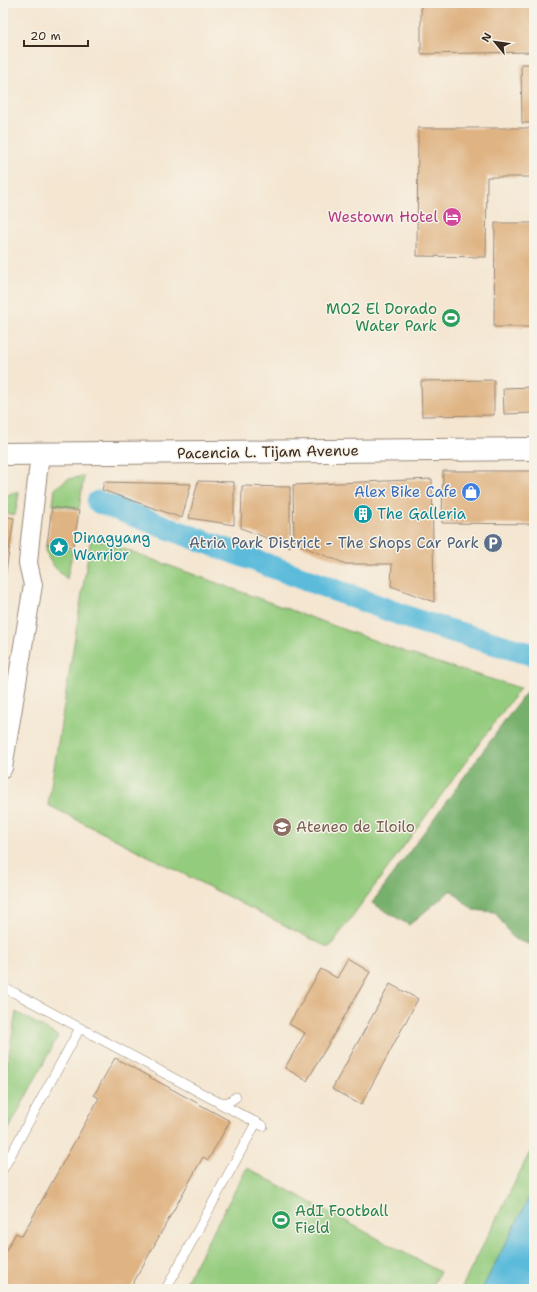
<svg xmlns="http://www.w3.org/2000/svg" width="537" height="1292" font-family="'Shantell Sans',sans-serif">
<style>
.green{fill:#94cc7e;stroke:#687b4e}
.forest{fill:#77b06d;stroke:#596d46}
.water{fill:#5cbbdb;stroke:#4c727c}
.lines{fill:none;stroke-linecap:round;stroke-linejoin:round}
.canal{stroke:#5cbbdb;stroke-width:23}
.building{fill:#dfb382}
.lane-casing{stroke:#988878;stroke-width:10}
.street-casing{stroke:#988878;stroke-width:20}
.secondary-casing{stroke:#988878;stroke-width:24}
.lane{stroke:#fff;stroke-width:9}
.street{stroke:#fff;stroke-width:18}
.secondary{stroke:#fff;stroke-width:22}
.labels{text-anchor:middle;stroke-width:3;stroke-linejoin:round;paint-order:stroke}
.hotel-label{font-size:15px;fill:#b23c85;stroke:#f7f3e8;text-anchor:end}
.leisure-label{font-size:15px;fill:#27864d;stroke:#f7f3e8;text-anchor:end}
.street-label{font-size:15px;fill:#3b2a1e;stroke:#f7f3e8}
.shop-label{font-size:15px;fill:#366cbe;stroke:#f7f3e8;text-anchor:end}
.culture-label{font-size:15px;fill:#0d838f;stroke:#f7f3e8;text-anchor:start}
.service-label{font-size:15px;fill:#4e5e75;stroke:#f7f3e8;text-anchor:end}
.education-label{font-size:15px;fill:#785e54;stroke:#f7f3e8;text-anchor:start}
</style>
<rect width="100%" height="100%" fill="#f7f3e8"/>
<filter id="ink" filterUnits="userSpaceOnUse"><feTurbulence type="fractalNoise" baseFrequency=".025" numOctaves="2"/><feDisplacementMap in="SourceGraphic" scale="8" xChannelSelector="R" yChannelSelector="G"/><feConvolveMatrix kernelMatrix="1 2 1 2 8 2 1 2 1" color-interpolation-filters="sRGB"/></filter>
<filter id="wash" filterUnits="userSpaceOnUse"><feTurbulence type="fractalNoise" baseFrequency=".012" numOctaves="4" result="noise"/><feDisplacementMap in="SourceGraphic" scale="16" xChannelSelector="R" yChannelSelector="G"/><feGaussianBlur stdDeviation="0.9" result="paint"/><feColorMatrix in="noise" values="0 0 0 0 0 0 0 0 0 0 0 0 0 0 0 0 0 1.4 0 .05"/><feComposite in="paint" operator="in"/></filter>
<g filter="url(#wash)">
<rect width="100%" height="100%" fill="#f4e6d1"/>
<g class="green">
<polygon points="84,476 79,509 53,505 55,488 68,479"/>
<polygon points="12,493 19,493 15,515 3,513 3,497"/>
<polygon points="91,537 422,658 520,688 329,948 48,805"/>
<path d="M46,545L73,550L67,579C57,570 45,560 46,545Z"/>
<polygon points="16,1012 58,1036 3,1140 3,1091"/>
<polygon points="534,1147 534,1289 461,1289 529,1154"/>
<polygon points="247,1168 440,1272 431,1289 182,1289"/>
</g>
<polygon class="forest" points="532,684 534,685 534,946 514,939 495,912 473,910 451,890 409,925 372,903"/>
<polygon class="water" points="534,1188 534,1289 482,1289"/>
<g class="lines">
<polyline class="canal" points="98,502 418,621 534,655"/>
</g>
<g id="blocks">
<g class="building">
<polygon points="421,3 534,3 534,52 421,54"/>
<polygon points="521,64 534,64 534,123 522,123"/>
<polygon points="418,128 534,128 534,177 487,177 486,257 417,256"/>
<polygon points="495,223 534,223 534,327 494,327"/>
<polygon points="494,380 494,415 422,416 421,381"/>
<polygon points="534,387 534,413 504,414 503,388"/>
<polygon points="443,471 534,471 534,524 442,523"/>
<polygon points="432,479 434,602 391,586 392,564 346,564 294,543 293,485"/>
<polygon points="198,481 234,482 234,525 189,518"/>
<polygon points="104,482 191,484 182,518 102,490"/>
<polygon points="242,486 290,487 290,547 241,528"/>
<polygon points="52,507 79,511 73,547 47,544"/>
<polygon points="3,516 14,518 4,585 3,584"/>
<polygon points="348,959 370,972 307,1081 285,1068 305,1033 289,1024 321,969 337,978"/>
<polygon points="390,984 418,999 361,1105 332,1089"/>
<polygon points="115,1058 230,1121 208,1160 203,1157 130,1289 3,1289 3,1256 16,1233 22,1236 99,1098 94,1095"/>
</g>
</g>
</g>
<g filter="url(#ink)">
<use href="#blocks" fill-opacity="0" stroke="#988878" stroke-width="1"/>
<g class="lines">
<defs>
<g id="lane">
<polyline points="3,988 15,993 216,1101 227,1103 236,1097"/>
<polyline points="219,1103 263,1126"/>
<polyline points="3,1169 80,1028"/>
<polyline points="166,1289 256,1123"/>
</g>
<polyline id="street" points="3,768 33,585 28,563 30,541 40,454"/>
<polyline id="secondary" points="3,454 534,449"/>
</defs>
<use href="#lane" class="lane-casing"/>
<use href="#street" class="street-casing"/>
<use href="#secondary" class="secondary-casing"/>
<use href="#lane" class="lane"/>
<use href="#street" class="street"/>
<use href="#secondary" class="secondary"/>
</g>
</g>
<defs>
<symbol id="hotel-disc" viewBox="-11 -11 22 22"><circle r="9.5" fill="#d1479c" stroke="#f7f3e8"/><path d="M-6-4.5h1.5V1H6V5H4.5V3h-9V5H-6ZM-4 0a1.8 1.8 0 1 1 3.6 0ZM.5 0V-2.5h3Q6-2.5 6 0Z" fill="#fff"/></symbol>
<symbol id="stadium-disc" viewBox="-11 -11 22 22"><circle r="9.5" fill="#2e9e5b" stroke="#f7f3e8"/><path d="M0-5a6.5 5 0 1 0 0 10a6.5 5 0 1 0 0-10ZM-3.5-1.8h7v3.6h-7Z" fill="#fff"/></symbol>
<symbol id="shop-disc" viewBox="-11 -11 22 22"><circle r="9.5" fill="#3f7fe0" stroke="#f7f3e8"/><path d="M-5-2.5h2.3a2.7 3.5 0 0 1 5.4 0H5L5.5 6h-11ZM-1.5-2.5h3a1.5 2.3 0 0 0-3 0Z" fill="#fff"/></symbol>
<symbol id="building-disc" viewBox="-11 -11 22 22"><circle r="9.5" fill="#0f9aa8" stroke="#f7f3e8"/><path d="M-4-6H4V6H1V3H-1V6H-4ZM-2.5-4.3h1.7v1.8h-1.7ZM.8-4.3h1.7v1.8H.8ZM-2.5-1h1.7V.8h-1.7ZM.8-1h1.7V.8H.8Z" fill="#fff"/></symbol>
<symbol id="parking-disc" viewBox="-11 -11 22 22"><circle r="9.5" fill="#5c6f8a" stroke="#f7f3e8"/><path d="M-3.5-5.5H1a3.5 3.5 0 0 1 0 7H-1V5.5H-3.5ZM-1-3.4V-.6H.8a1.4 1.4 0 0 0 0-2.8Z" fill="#fff"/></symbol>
<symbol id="sight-disc" viewBox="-11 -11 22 22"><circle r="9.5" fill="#0f9aa8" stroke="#f7f3e8"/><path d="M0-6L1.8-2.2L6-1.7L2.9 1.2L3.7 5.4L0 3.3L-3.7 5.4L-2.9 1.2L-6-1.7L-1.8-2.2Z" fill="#fff"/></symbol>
<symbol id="school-disc" viewBox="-11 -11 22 22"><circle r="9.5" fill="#8d6e63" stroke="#f7f3e8"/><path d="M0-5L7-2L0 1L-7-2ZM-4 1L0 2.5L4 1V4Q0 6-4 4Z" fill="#fff"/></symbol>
</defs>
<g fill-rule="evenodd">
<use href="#hotel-disc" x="441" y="206" width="22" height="22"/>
<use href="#stadium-disc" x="440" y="307" width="22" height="22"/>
<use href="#shop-disc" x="460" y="481" width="22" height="22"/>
<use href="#building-disc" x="352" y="503" width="22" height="22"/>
<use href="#parking-disc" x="482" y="532" width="22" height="22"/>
<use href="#sight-disc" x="48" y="536" width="22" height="22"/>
<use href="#school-disc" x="271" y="816" width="22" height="22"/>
<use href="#stadium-disc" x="270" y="1209" width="22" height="22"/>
</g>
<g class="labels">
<g class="hotel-label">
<text x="438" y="222">Westown Hotel</text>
</g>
<g class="leisure-label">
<text x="437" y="314">MO2 El Dorado<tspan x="437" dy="17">Water Park</tspan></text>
<text x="295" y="1216" text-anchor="start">AdI Football<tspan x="295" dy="17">Field</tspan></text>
</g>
<g class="street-label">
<text transform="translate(268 452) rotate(-1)" y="5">Pacencia L. Tijam Avenue</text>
</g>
<g class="shop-label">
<text x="457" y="497">Alex Bike Cafe</text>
</g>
<g class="culture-label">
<text x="377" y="519">The Galleria</text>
<text x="73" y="543">Dinagyang<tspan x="73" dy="17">Warrior</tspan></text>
</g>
<g class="service-label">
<text x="479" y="548">Atria Park District - The Shops Car Park</text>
</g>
<g class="education-label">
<text x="296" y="832">Ateneo de Iloilo</text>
</g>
</g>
<rect width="537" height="1292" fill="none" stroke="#f7f3e8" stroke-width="16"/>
<g transform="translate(495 42) rotate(299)" stroke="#f7f3e8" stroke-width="3" paint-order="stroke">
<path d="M0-3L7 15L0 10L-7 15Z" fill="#3b2a1e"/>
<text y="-6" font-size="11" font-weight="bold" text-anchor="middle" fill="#3b2a1e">N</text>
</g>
<path d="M24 40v6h64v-6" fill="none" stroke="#3b2a1e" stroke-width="2"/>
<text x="30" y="40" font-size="12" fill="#3b2a1e" stroke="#f7f3e8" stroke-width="3" paint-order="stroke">20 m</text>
</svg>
